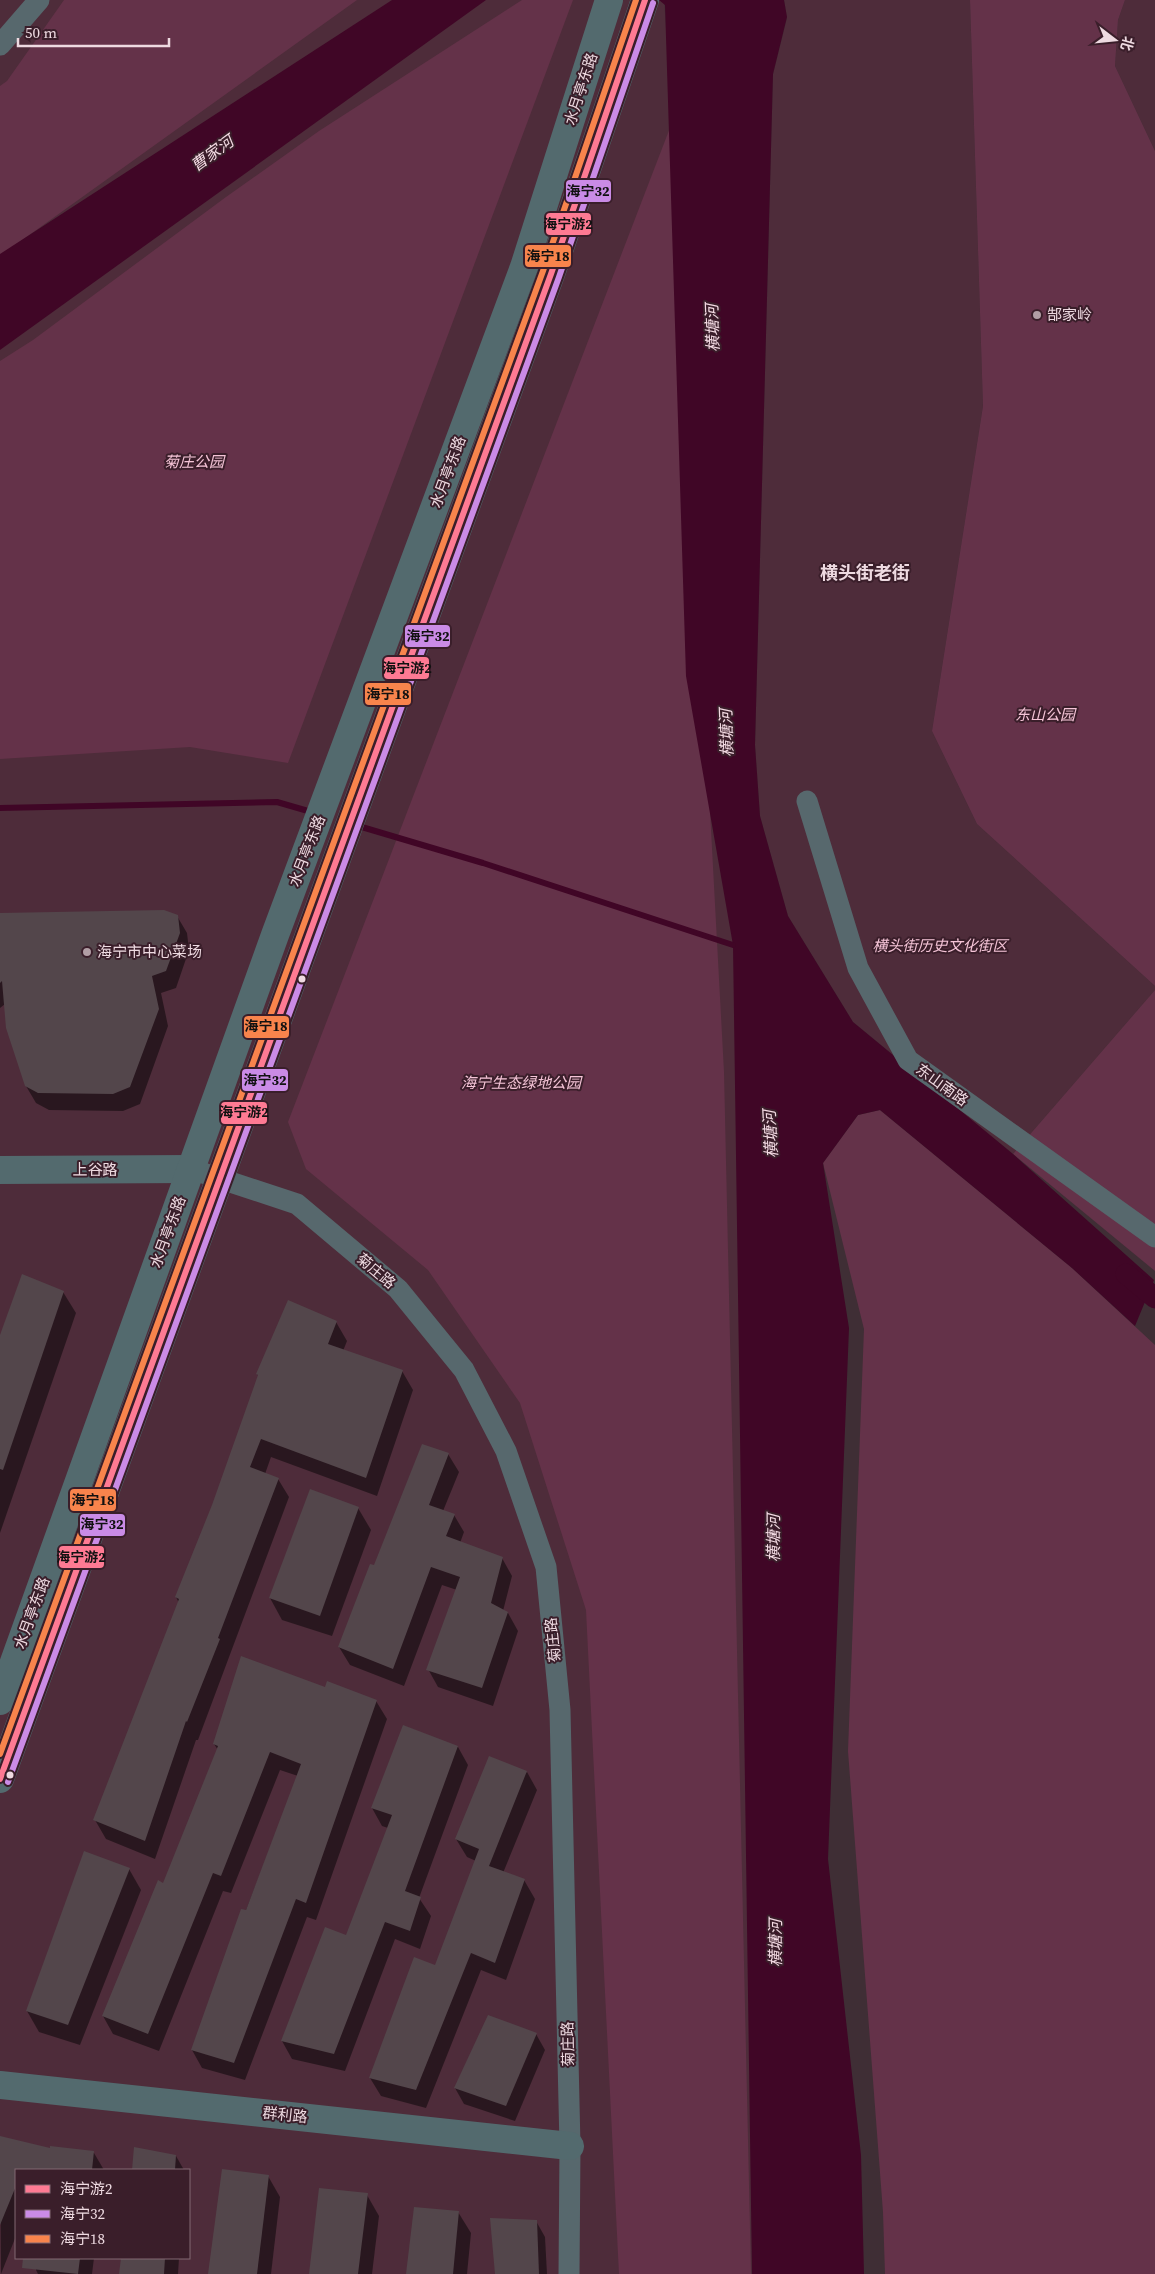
<svg xmlns="http://www.w3.org/2000/svg" width="1155" height="2274" font-family="'Source Serif 4','Noto Sans SC',serif">
<style>
.built{fill:#4e2c3a;fill-rule:evenodd}
.green{fill:#643249}
.water{fill:#400626}
.shadow{fill:#0007}
.lines{fill:none;stroke-linecap:round;stroke-linejoin:round}
.stream{stroke:#400626;stroke-width:6}
.canal{stroke:#400626;stroke-width:21}
.building{fill:#53464b}
.street{stroke:#57686d;stroke-width:21}
.secondary{stroke:#536a6e;stroke-width:28}
.bus-1-casing{stroke:#3a1e2a;stroke-width:10}
.bus-2-casing{stroke:#3a1e2a;stroke-width:10}
.bus-3-casing{stroke:#3a1e2a;stroke-width:10}
.bus-1{stroke:#fe7a93;stroke-width:6}
.bus-2{stroke:#ca8be6;stroke-width:6}
.bus-3{stroke:#f8844c;stroke-width:6}
.poi-dot{fill:#b19ea5;stroke:#3a1e2a;stroke-width:2}
.bus-dot{fill:#eedae1;stroke:#3a1e2a;stroke-width:2}
.labels{text-anchor:middle;stroke-width:4;stroke-linejoin:round;paint-order:stroke}
.street-label{font-size:15px;fill:#eedae1;stroke:#3a1e2a}
.poi-label{font-size:15px;fill:#eedae1;stroke:#3a1e2a;text-anchor:start}
.park-label{font-size:15px;font-style:italic;fill:#f5c4d7;stroke:#3a1e2a}
.water-label{font-size:16px;font-style:italic;fill:#f3dae3;stroke:#3a1e2a}
.quarter-label{font-size:18px;font-weight:bold;fill:#eedae1;stroke:#3a1e2a}
.line-badge{stroke:#3a1e2a;stroke-width:2}
.pale-badge-label{font-size:14px;text-anchor:middle;font-weight:bold;fill:#111}
</style>
<rect width="100%" height="100%" fill="#3f2e35"/>
<g class="built">
<path d="M0,0H664L733,945L787,2274H0ZM16,2170H189V2258H16Z"/>
<polygon points="784,0 970,0 983,406 932,731 977,824 1155,986 1155,990 1013,1154 853,1022 788,916 760,816 755,745 773,74 787,18"/>
<polygon points="1125,0 1155,0 1155,151 1115,66 1118,20"/>
</g>
<g class="green">
<polygon points="64,0 357,0 0,256 0,86 7,81"/>
<polygon points="522,0 573,0 288,763 190,747 0,759 0,361 33,340 226,197 319,131"/>
<polygon points="970,0 1125,0 1118,20 1115,66 1155,151 1155,986 977,824 932,731 983,406"/>
<polygon points="673,120 724,1072 751,2274 619,2274 586,1610 520,1403 428,1270 306,1169 288,1122"/>
<polygon points="1155,990 1155,1271 1013,1154"/>
<polygon points="880,1110 1072,1268 1155,1345 1155,2274 885,2274 883,2212 848,1751 864,1329 823,1163 858,1115"/>
</g>
<g class="water">
<polygon points="392,0 486,0 0,350 0,254"/>
<polygon points="659,0 784,0 787,17 773,74 755,745 760,816 788,916 853,1022 1013,1154 1154,1280 1135,1326 1072,1268 880,1110 858,1115 823,1163 849,1328 828,1859 861,2155 864,2274 752,2274 733,945 686,676 665,5"/>
</g>
<g class="shadow">
<polygon points="0,914 177,916 187,933 189,950 176,988 161,993 168,1026 140,1104 123,1111 49,1110 36,1103 26,1086 5,1004 0,1008"/>
<polygon points="63,1292 76,1313 0,1533 0,1339"/>
<polygon points="336,1322 347,1341 343,1351 402,1371 413,1390 377,1496 271,1457 265,1474 278,1479 289,1497 198,1740 196,1740 155,1859 106,1839 95,1820 179,1603 176,1597 213,1505 259,1377 257,1374"/>
<polygon points="448,1454 459,1472 443,1511 454,1515 464,1532 460,1543 502,1558 512,1576 503,1611 508,1613 518,1631 493,1706 438,1687 428,1669 457,1590 442,1585 404,1686 350,1665 339,1647 375,1567"/>
<polygon points="358,1508 371,1530 332,1636 282,1620 270,1598"/>
<polygon points="325,1689 376,1701 387,1719 316,1920 307,1917 245,2080 202,2068 192,2050 298,1776 280,1770 231,1893 223,1891 159,2051 113,2034 103,2016 164,1884 218,1750 214,1744"/>
<polygon points="404,1726 458,1747 468,1765 419,1898 431,1916 420,1949 395,1939 345,2071 292,2059 282,2041 347,1937 388,1828 382,1826 372,1808"/>
<polygon points="527,1772 537,1790 503,1873 524,1880 535,1899 506,1980 481,1970 426,2108 381,2096 370,2078 436,1966 476,1861 467,1857 456,1839"/>
<polygon points="129,1869 141,1890 80,2045 39,2032 27,2011"/>
<polygon points="536,2034 545,2050 515,2121 464,2104 455,2088"/>
<polygon points="0,2137 45,2166 43,2170 16,2170 16,2236 1,2274"/>
<polygon points="51,2147 94,2153 104,2170 48,2170"/>
<polygon points="135,2149 176,2156 184,2170 133,2170"/>
<polygon points="268,2176 280,2197 271,2274 209,2274"/>
<polygon points="367,2195 379,2216 372,2274 310,2274"/>
<polygon points="458,2212 471,2233 467,2274 407,2274"/>
<polygon points="536,2221 545,2237 547,2274 496,2274"/>
<polygon points="37,2258 94,2258 92,2274 38,2274 36,2270"/>
<polygon points="123,2258 179,2258 178,2274 121,2274"/>
</g>
<g class="lines">
<g class="stream">
<polyline points="0,808 277,802 315,813"/>
<polyline points="355,825 483,863 733,945"/>
</g>
<polyline class="canal" points="1126,1274 1155,1298"/>
</g>
<g class="building">
<polygon points="164,910 178,915 180,933 166,971 152,976 159,1009 130,1087 113,1094 38,1093 25,1086 6,1028 2,981 0,983 0,913"/>
<polygon points="22,1274 64,1291 3,1470 0,1469 0,1335"/>
<polygon points="288,1300 337,1321 328,1344 403,1370 366,1478 261,1439 250,1467 279,1478 218,1638 220,1639 187,1722 186,1721 145,1841 93,1820 179,1599 175,1597 212,1505 258,1375 256,1374"/>
<polygon points="422,1444 449,1453 429,1505 455,1514 446,1536 503,1557 491,1603 508,1612 482,1688 426,1670 460,1577 431,1567 393,1669 338,1647 370,1564 374,1565"/>
<polygon points="310,1489 359,1507 320,1616 269,1598"/>
<polygon points="241,1656 325,1687 327,1681 377,1700 306,1903 296,1899 234,2063 191,2050 241,1909 246,1910 301,1764 270,1752 221,1876 213,1873 148,2034 102,2016 158,1880 163,1883 218,1746 213,1744"/>
<polygon points="403,1725 458,1746 405,1891 421,1897 410,1931 385,1922 334,2054 281,2041 325,1927 346,1935 392,1815 371,1808"/>
<polygon points="489,1756 527,1771 489,1866 525,1879 495,1963 471,1953 416,2090 369,2078 414,1957 435,1965 479,1849 455,1839"/>
<polygon points="84,1851 130,1868 68,2025 26,2011"/>
<polygon points="488,2015 537,2033 506,2106 454,2088"/>
<polygon points="0,2136 50,2148 50,2146 94,2151 92,2170 16,2170 16,2186 0,2225"/>
<polygon points="134,2147 176,2155 175,2170 132,2170"/>
<polygon points="222,2169 269,2175 257,2274 208,2274"/>
<polygon points="319,2188 368,2193 358,2274 309,2274"/>
<polygon points="414,2207 459,2211 453,2274 406,2274"/>
<polygon points="490,2218 537,2220 539,2274 495,2274"/>
<polygon points="23,2258 80,2258 78,2274 22,2268"/>
<polygon points="121,2258 165,2258 164,2274 119,2274"/>
</g>
<g class="lines">
<g class="street">
<polyline points="0,45 39,0"/>
<polyline points="807,801 858,968 908,1060 1155,1237"/>
<polyline points="191,1169 297,1204 398,1289 464,1370 506,1451 546,1567 560,1710 570,2146 569,2274"/>
</g>
<g class="secondary">
<polyline points="0,1170 191,1169"/>
<polyline points="0,1701 275,935 524,267 609,0"/>
<polyline points="0,1779 551,274 645,0"/>
<polyline points="0,2085 570,2146"/>
</g>
<defs>
<polyline id="bus-1" points="0,1779 551,274 645,0"/>
<polyline id="bus-2" points="8,1782 559,277 653,3"/>
<polyline id="bus-3" points="0,1754 543,271 636,0"/>
</defs>
<use href="#bus-1" class="bus-1-casing"/>
<use href="#bus-2" class="bus-2-casing"/>
<use href="#bus-3" class="bus-3-casing"/>
<use href="#bus-1" class="bus-1"/>
<use href="#bus-2" class="bus-2"/>
<use href="#bus-3" class="bus-3"/>
</g>
<g class="poi-dot">
<circle cx="1037" cy="315" r="5"/>
<circle cx="87" cy="952" r="5"/>
</g>
<g class="bus-dot">
<circle cx="302" cy="979" r="4.5"/>
<circle cx="10" cy="1775" r="4.5"/>
</g>
<g class="labels">
<g class="street-label">
<text transform="translate(581 89) rotate(-72)" y="5">水月亭东路</text>
<text transform="translate(448 472) rotate(-70)" y="5">水月亭东路</text>
<text transform="translate(307 851) rotate(-69)" y="5">水月亭东路</text>
<text transform="translate(942 1085) rotate(36)" y="5">东山南路</text>
<text x="95" y="1175">上谷路</text>
<text transform="translate(168 1232) rotate(-70)" y="5">水月亭东路</text>
<text transform="translate(376 1271) rotate(40)" y="5">菊庄路</text>
<text transform="translate(32 1613) rotate(-70)" y="5">水月亭东路</text>
<text transform="translate(553 1640) rotate(-96)" y="5">菊庄路</text>
<text transform="translate(568 2044) rotate(-91)" y="5">菊庄路</text>
<text transform="translate(285 2115) rotate(6)" y="5">群利路</text>
</g>
<g class="poi-label">
<text x="1047" y="320">郜家岭</text>
<text x="97" y="957">海宁市中心菜场</text>
</g>
<g class="park-label">
<text x="194" y="467">菊庄公园</text>
<text x="1045" y="720">东山公园</text>
<text x="940" y="951">横头街历史文化街区</text>
<text x="521" y="1088">海宁生态绿地公园</text>
</g>
<g class="water-label">
<text transform="translate(212 153) rotate(-36)" y="6">曹家河</text>
<text transform="translate(712 328) rotate(-92)" y="6">横塘河</text>
<text transform="translate(726 733) rotate(-92)" y="6">横塘河</text>
<text transform="translate(770 1134) rotate(-93)" y="6">横塘河</text>
<text transform="translate(773 1538) rotate(-90)" y="6">横塘河</text>
<text transform="translate(775 1943) rotate(-90)" y="6">横塘河</text>
</g>
<g class="quarter-label">
<text x="865" y="579">横头街老街</text>
</g>
</g>
<g class="line-badge">
<rect x="565" y="179" width="47" height="24" rx="5" fill="#ca8be6"/>
<rect x="545" y="212" width="47" height="24" rx="5" fill="#fe7a93"/>
<rect x="524" y="244" width="48" height="24" rx="5" fill="#f8844c"/>
<rect x="404" y="624" width="47" height="24" rx="5" fill="#ca8be6"/>
<rect x="383" y="656" width="47" height="24" rx="5" fill="#fe7a93"/>
<rect x="364" y="682" width="48" height="24" rx="5" fill="#f8844c"/>
<rect x="243" y="1015" width="47" height="24" rx="5" fill="#f8844c"/>
<rect x="241" y="1068" width="48" height="24" rx="5" fill="#ca8be6"/>
<rect x="220" y="1101" width="48" height="24" rx="5" fill="#fe7a93"/>
<rect x="69" y="1488" width="48" height="24" rx="5" fill="#f8844c"/>
<rect x="79" y="1513" width="47" height="24" rx="5" fill="#ca8be6"/>
<rect x="58" y="1545" width="47" height="24" rx="5" fill="#fe7a93"/>
</g>
<g class="pale-badge-label">
<text x="588" y="196">海宁32</text>
<text x="568" y="229">海宁游2</text>
<text x="548" y="261">海宁18</text>
<text x="428" y="641">海宁32</text>
<text x="407" y="673">海宁游2</text>
<text x="388" y="699">海宁18</text>
<text x="266" y="1031">海宁18</text>
<text x="265" y="1085">海宁32</text>
<text x="244" y="1117">海宁游2</text>
<text x="93" y="1505">海宁18</text>
<text x="102" y="1529">海宁32</text>
<text x="81" y="1562">海宁游2</text>
</g>
<rect x="15" y="2169" width="175" height="90" fill="#3a1e2a" stroke="#826973"/>
<rect x="25" y="2185" width="25" height="8" fill="#fe7a93" stroke="#826973"/>
<text x="60" y="2194" font-size="15" fill="#eedae1">海宁游2</text>
<rect x="25" y="2210" width="25" height="8" fill="#ca8be6" stroke="#826973"/>
<text x="60" y="2219" font-size="15" fill="#eedae1">海宁32</text>
<rect x="25" y="2235" width="25" height="8" fill="#f8844c" stroke="#826973"/>
<text x="60" y="2244" font-size="15" fill="#eedae1">海宁18</text>
<g transform="translate(1115 40) rotate(106)" stroke="#3a1e2a" stroke-width="4" paint-order="stroke">
<path d="M0-4L9 19L0 12L-9 19Z" fill="#eedae1"/>
<text y="-8" font-size="14" font-weight="bold" text-anchor="middle" fill="#eedae1">北</text>
</g>
<path d="M18 38v8h151v-8" fill="none" stroke="#eedae1" stroke-width="2.5"/>
<text x="25" y="38" font-size="15" fill="#eedae1" stroke="#3a1e2a" stroke-width="4" paint-order="stroke">50 m</text>
</svg>
